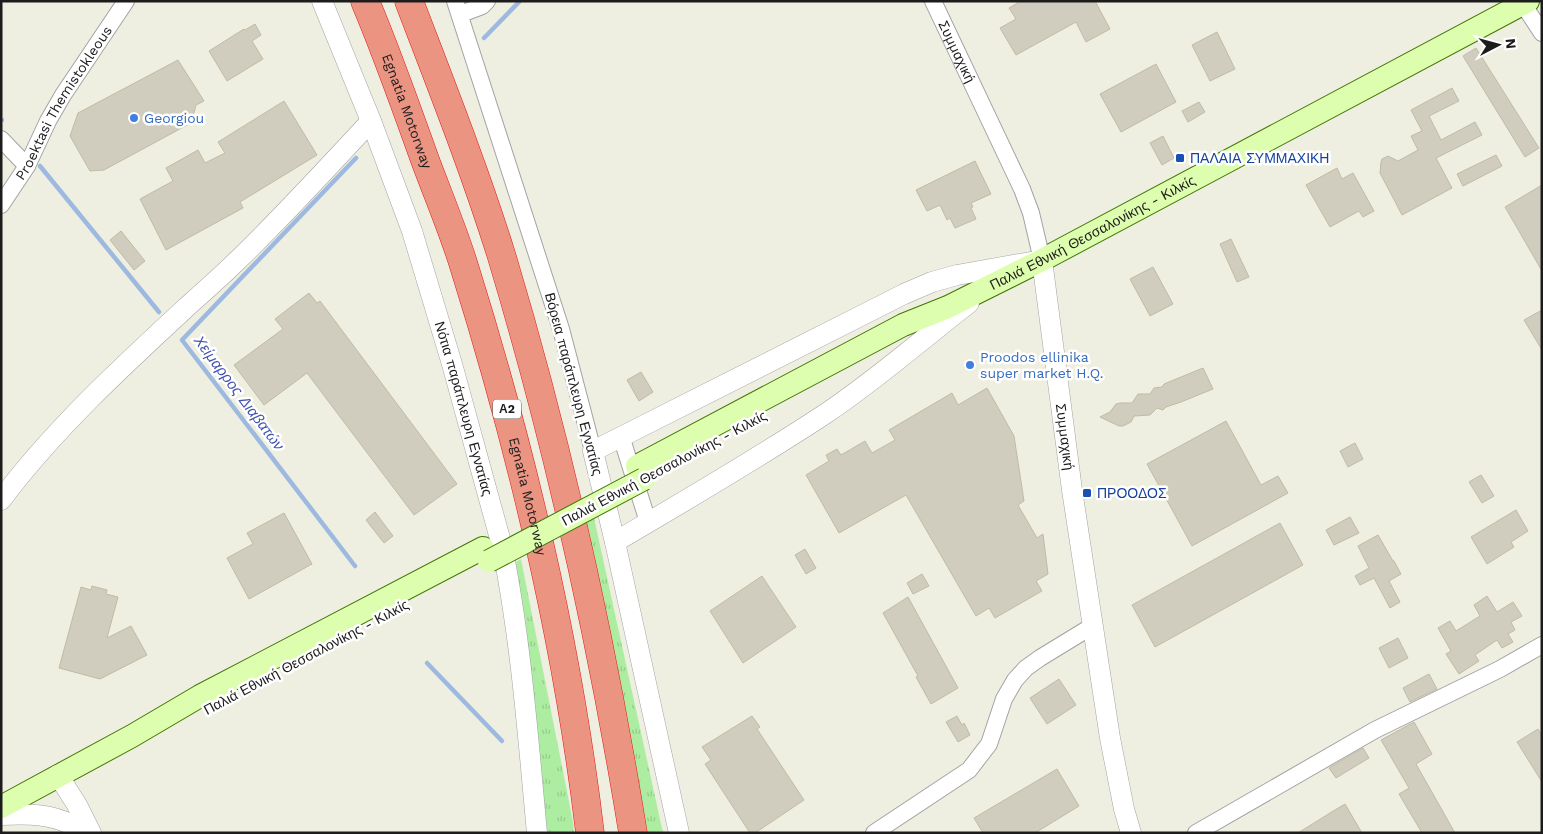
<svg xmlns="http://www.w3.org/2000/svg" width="1543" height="834" font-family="'Work Sans',sans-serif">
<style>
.grass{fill:url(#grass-tufts)}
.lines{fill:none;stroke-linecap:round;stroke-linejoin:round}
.stream{stroke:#9eb9e0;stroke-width:4.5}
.building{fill:#d1cdbe;stroke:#c1bba2}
.minor-casing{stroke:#a3a3a3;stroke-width:18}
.tertiary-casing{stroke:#a3a3a3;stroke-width:21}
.secondary-casing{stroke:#407600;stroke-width:24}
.motorway-casing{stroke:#e31a18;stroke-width:29}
.minor{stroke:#fff;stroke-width:16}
.tertiary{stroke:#fff;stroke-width:20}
.secondary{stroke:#defeaf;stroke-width:22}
.motorway{stroke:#ec9482;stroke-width:28}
.secondary-bridge-casing{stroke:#407600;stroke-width:24;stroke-linecap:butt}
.secondary-bridge{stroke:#defeaf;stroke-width:22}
.shop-dot{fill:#3f7fe0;stroke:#fff;stroke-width:2}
.transit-dot{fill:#1a4fb4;stroke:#fff;stroke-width:2}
.labels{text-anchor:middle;stroke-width:5;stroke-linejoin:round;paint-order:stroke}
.shield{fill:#fff;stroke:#606060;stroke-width:1}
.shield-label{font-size:12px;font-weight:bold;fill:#1c1c1c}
.street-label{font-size:14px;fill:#1c1c1c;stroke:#fff}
.shop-label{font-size:14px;fill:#366cbe;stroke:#fff;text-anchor:start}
.transit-label{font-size:14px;fill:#164399;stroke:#fff;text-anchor:start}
.water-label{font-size:15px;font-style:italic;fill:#4353b2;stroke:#fff}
</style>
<defs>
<pattern id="grass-tufts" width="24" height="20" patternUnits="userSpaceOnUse" patternTransform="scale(1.25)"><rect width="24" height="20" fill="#adeda2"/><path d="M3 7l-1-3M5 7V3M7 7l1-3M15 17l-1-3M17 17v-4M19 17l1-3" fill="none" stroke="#94cb8b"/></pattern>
</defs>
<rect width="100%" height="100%" fill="#eeeee1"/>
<g class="grass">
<polygon points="594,518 663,833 642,833 580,524"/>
<polygon points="521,559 573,822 574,833 545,833 510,566"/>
</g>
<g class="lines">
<g class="stream">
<polyline points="484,38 520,1"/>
<polyline points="1,120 2,120"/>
<polyline points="40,166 159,312"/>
<polyline points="355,566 182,340 356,158"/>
<polyline points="427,663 502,741"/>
</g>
</g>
<g class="building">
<polygon points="1021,1 1095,1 1110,29 1086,42 1076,22 1016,55 1000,28 1016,19 1009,8"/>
<polygon points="255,24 261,35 252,41 263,59 227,81 209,51 244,29 245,30"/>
<polygon points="1217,32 1235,69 1210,81 1192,45"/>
<polygon points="1476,48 1539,148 1525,157 1463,56"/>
<polygon points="178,60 204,101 196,105 191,123 104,170 90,171 70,136 78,113"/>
<polygon points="1156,64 1176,102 1121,132 1100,94"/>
<polygon points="1452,88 1459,101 1429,116 1441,140 1475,122 1482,135 1436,158 1452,188 1402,215 1380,173 1381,162 1382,159 1388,156 1398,161 1418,150 1411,136 1422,131 1411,110"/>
<polygon points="284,101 317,155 240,202 243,208 166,250 140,199 173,181 166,168 198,150 205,163 225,153 218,142"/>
<polygon points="1199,102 1205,112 1188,122 1182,111"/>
<polygon points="1163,136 1174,158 1162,165 1150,143"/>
<polygon points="1496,155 1502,166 1463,186 1457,174"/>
<polygon points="975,161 991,194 971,203 973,207 971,208 976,219 955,228 950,218 947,220 940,205 927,211 916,190"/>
<polygon points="1337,168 1342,179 1353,173 1374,211 1363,217 1359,211 1330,227 1306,185"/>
<polygon points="1542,185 1542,271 1505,207"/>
<polygon points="121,231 145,261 134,270 110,240"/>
<polygon points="1231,239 1249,277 1237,282 1220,244"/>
<polygon points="1153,267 1173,304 1150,316 1130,279"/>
<polygon points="309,293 317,303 320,301 457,484 414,515 307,373 264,405 234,365 283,329 275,319"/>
<polygon points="1542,310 1542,350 1524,320"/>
<polygon points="1203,368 1213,389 1181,402 1166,407 1163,410 1157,408 1150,415 1134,416 1131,422 1123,426 1119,426 1100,417 1110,412 1116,404 1120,403 1132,403 1138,394 1150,394 1154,388 1162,387 1164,384"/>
<polygon points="641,372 653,392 639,401 627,380"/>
<polygon points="987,388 1014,436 1024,501 1018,505 1037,538 1043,534 1048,574 1036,581 1042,591 995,618 989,608 976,616 906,495 839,533 806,475 829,461 826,455 837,449 841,455 865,441 872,453 895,440 889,430 952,393 958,405"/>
<polygon points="1226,421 1261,485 1278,476 1288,493 1192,546 1147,464"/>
<polygon points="1355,443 1363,459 1348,467 1340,451"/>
<polygon points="1481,475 1494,496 1482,503 1469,482"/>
<polygon points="1516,510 1528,531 1511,542 1514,547 1487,564 1471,537"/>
<polygon points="375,512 393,536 384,543 366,520"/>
<polygon points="284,513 312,564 249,599 227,558 253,544 247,533"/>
<polygon points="1350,517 1359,533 1334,545 1326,530"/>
<polygon points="1280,523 1303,565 1155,647 1132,605"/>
<polygon points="1378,535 1393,561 1394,561 1401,574 1389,581 1400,602 1390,608 1374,578 1360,585 1355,576 1369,568 1358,546"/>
<polygon points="805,549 816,568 806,574 795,555"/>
<polygon points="922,574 929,586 913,594 907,583"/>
<polygon points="762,576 796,627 743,663 710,611"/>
<polygon points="92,586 107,590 106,594 118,597 107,638 131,626 147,655 100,679 59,668 81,587 91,590"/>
<polygon points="1487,596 1497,612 1513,602 1522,616 1511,622 1515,630 1508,634 1513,642 1502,648 1497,640 1475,655 1479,661 1459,674 1446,654 1451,651 1438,628 1450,621 1456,631 1480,616 1474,605"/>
<polygon points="908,597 958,688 931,704 916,677 918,676 883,613"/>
<polygon points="1398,638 1408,658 1389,668 1379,648"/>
<polygon points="1429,674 1437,689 1410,702 1403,688"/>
<polygon points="1059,679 1076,705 1047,724 1030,698"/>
<polygon points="752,716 760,727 757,729 804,800 755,833 750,833 705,764 711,760 702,747"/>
<polygon points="957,716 962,725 964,723 970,735 958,742 946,722"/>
<polygon points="1414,722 1432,754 1416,764 1455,833 1422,833 1399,794 1409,788 1381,740"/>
<polygon points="1538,729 1542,736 1542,782 1517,742"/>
<polygon points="1363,748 1369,758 1336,778 1329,768"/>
<polygon points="1057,769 1079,806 1035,833 983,833 974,818"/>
<polygon points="1345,804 1362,833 1298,833 1330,813"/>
</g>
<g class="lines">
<defs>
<g id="minor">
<polyline points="455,1 561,329 593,451"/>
<path id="s1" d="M933,1L1022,189L1031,213L1042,260"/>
<polyline points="1523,4 1542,33"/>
<polyline points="461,14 482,6 487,1"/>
<polyline points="1,139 27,166"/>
<path id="s2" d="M1,205L27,166L48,121L63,95L126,1"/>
<polyline points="621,436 648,522"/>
<polyline points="874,833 969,770 989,744 1004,699 1015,680 1026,668 1040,658 1094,625"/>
<polyline points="1196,833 1375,730 1500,669 1542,645"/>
</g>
<g id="tertiary">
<path id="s3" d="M322,1L371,121L412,231L452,364L502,546C521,640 528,737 537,833"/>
<path d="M1,500C54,429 125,364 190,304C208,288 226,272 243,255C287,212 329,166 371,121"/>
<path d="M615,542C686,500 757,459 825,414C876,380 921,340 969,303"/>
<polyline points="58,775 77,805 91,833"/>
<path d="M1,815C27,814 50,813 74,826"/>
<path id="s4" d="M679,833L615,542L593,451L904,294L932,282L957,275L1042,260L1072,490L1110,738L1124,809L1131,833"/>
</g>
<g id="secondary">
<path id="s5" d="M637,466L903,325L948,307L1042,260L1528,1"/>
<polyline points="1,807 132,736 200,696 483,548"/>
</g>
<g id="motorway">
<path id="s6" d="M365,1C387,53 406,107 425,160C438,195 453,230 464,266C522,451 567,640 590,833"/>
<path d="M409,1C441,85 474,168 501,254C558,443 601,637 633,833"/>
</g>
</defs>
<use href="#minor" class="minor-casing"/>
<use href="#tertiary" class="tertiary-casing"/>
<use href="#secondary" class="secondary-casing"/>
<use href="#motorway" class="motorway-casing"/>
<use href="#minor" class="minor"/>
<use href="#tertiary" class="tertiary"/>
<use href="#secondary" class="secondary"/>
<use href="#motorway" class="motorway"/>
<defs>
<polyline id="secondary-bridge" points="489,561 644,479"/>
</defs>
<use href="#secondary-bridge" class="secondary-bridge-casing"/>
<use href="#secondary-bridge" class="secondary-bridge"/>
</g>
<g class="shop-dot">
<circle cx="134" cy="118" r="5"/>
<circle cx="970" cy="365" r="5"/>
</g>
<g class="transit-dot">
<rect x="1175" y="153" width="10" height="10" rx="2.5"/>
<rect x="1082" y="488" width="10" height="10" rx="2.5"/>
</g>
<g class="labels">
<rect class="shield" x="493" y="399.5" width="28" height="19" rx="4"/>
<g class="shield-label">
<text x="507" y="413">Α2</text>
</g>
<g class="street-label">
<text dy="5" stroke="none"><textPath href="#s1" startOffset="56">Συμμαχική</textPath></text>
<text dy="5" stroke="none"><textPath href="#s2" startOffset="120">Proektasi Themistokleous</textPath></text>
<text dy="5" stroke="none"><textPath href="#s6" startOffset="118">Egnatia Motorway</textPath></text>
<text dy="5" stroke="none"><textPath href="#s5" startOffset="512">Παλιά Εθνική Θεσσαλονίκης - Κιλκίς</textPath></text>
<text transform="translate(574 384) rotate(75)" y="5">Βόρεια παράπλευρη Εγνατίας</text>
<text dy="5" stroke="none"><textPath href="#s3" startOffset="432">Νότια παράπλευρη Εγνατίας</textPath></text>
<text dy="5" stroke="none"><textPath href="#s4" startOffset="1061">Συμμαχική</textPath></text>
<text transform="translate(664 468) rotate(-28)" y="5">Παλιά Εθνική Θεσσαλονίκης - Κιλκίς</text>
<text dy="5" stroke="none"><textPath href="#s6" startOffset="522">Egnatia Motorway</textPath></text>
<text transform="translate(306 657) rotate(-28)" y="5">Παλιά Εθνική Θεσσαλονίκης - Κιλκίς</text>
</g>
<g class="shop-label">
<text x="144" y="123">Georgiou</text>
<text x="980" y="362">Proodos ellinika<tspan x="980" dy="16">super market H.Q.</tspan></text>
</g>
<g class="transit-label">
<text x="1190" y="163">ΠΑΛΑΙΑ ΣΥΜΜΑΧΙΚΗ</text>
<text x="1097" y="498">ΠΡΟΟΔΟΣ</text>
</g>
<g class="water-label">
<text transform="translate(239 393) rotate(53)" y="5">Χείμαρρος Διαβατών</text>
</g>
</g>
<rect width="1543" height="834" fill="none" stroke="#1c1c1c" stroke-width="5"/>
<g transform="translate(1498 45) rotate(84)" stroke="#ffffff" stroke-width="4" paint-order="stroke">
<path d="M0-4L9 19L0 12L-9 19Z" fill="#1c1c1c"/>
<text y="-8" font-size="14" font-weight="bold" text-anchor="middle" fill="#1c1c1c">N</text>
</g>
</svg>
